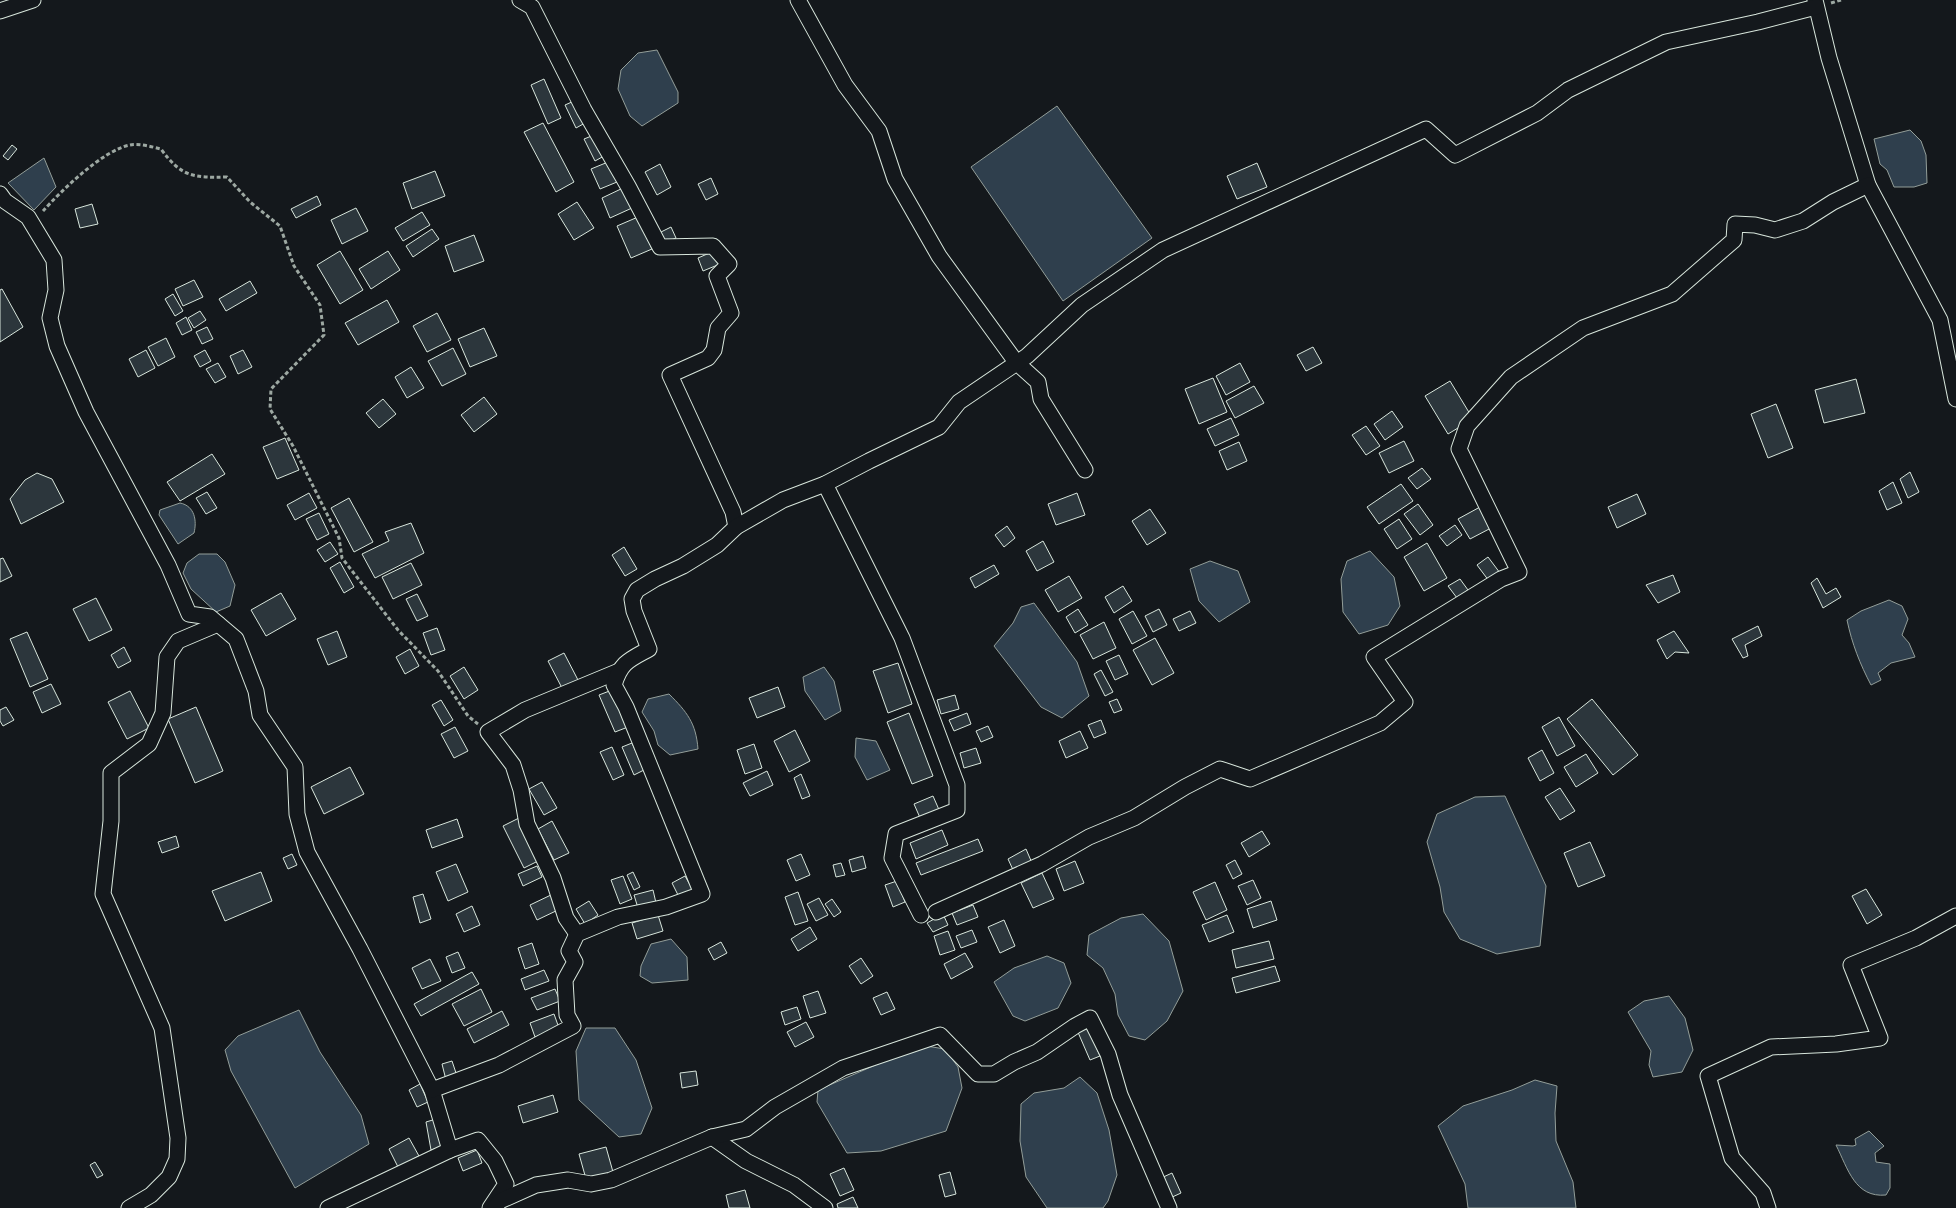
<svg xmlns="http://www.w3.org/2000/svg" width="1956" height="1208" font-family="'Fira Sans Condensed',sans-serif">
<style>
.water{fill:#2f3f4d;stroke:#939e99}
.building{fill:#2c363c;stroke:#d8e6dc}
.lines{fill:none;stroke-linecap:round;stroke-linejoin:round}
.street-casing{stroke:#d8e6dc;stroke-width:17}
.path{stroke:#9da8a2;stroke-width:3;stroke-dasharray:4 2.5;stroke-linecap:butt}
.street{stroke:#14181c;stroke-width:15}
</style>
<rect width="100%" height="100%" fill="#14181c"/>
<g class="water">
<polygon points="657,50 678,92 678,103 642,126 630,116 618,89 621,70 638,53"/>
<polygon points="1057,106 1152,238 1063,301 971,167"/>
<polygon points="1910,130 1921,141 1926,155 1927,183 1914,187 1894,187 1887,170 1880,164 1874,139"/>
<polygon points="44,158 56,187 34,210 8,183"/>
<path d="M180,503C195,506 197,521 194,533L178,544L159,515L160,510Z"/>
<polygon points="1370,551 1394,577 1400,606 1388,625 1359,634 1343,612 1341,579 1347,561"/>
<polygon points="199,554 217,554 225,562 235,585 230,606 216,612 191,589 183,573 187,563"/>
<polygon points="1210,561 1238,571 1250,602 1219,622 1199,601 1190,569"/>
<path d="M1889,600L1902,606L1908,619L1902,635L1909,643L1915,657L1891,663L1878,673L1881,680L1871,685C1860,664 1852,644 1847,620L1861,611Z"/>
<polygon points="1034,603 1077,662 1089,696 1062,718 1041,707 994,646 1013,623 1021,607"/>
<polygon points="824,667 834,681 841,711 825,720 805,691 803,677"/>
<path d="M669,694C687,712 696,723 698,749L670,755L658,745L654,731L642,712L648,699Z"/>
<polygon points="856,738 876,741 890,770 867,780 855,757"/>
<polygon points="1505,796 1546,886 1540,946 1497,954 1460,939 1444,912 1440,887 1427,842 1437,814 1475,797"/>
<polygon points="1143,914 1169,941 1183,991 1167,1021 1145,1040 1129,1036 1118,1015 1115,994 1103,968 1087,955 1089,935 1121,918"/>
<polygon points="671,939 687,957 688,980 652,983 640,976 641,966 651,944"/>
<polygon points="1047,956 1064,963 1071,983 1058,1008 1025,1021 1013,1016 994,982 1014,968"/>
<polygon points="1669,996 1685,1018 1693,1050 1682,1072 1653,1077 1649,1065 1651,1051 1628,1012 1644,1001"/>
<polygon points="299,1010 320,1052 361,1115 369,1144 295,1188 231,1071 225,1050 238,1036"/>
<polygon points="586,1028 615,1028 636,1060 652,1108 641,1134 619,1137 579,1100 576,1051"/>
<polygon points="926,1046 945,1049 958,1067 962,1088 946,1131 881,1151 847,1153 817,1102 818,1090 887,1060"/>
<polygon points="1080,1077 1097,1093 1109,1130 1117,1175 1108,1201 1103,1208 1047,1208 1026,1177 1020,1141 1021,1104 1034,1093 1064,1088"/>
<polygon points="1535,1080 1557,1086 1555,1113 1556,1141 1573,1182 1576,1208 1468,1208 1465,1184 1438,1126 1463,1106 1512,1090"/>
<path d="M1869,1131L1884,1146L1875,1153L1876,1162L1890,1164V1188L1886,1195C1855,1198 1848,1169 1836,1145L1853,1146L1856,1145L1855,1139Z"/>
</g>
<g class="building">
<polygon points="544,79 561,118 548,124 531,85"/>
<polygon points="574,101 585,123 576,128 565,105"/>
<polygon points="543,123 574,182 556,192 524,132"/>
<polygon points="594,135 604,156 595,161 584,139"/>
<polygon points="12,145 17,149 8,160 3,156"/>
<polygon points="608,162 617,182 600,189 591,169"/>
<polygon points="1257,163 1267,187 1237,199 1227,176"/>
<polygon points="660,164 671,187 657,195 645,172"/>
<polygon points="435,171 445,196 412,209 403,183"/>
<polygon points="711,178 718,194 706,200 698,184"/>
<polygon points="623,188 632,208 610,218 602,198"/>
<polygon points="317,196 321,205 296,218 291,209"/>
<polygon points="577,202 594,228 574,240 558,214"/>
<polygon points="92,204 98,224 80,228 75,209"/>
<polygon points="356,208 368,231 342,244 331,220"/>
<polygon points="422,212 430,225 403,241 395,228"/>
<polygon points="638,217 652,249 631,258 617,226"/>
<polygon points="671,227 676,238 662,244 657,234"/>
<polygon points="432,229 439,239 413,257 406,246"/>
<polygon points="474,235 484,261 454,272 445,246"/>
<polygon points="340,251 363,290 340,304 317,265"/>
<polygon points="388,251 400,270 371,289 359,269"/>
<polygon points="714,251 720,264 703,271 698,258"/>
<polygon points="194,280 203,297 183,306 175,289"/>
<polygon points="250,281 257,293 226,311 219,299"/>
<polygon points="2,289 23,327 0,342 0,290"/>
<polygon points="173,294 183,311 175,316 165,299"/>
<polygon points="387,300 399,322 358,345 345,323"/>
<polygon points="200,311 206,320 194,328 188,318"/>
<polygon points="437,313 451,340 427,352 413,326"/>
<polygon points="186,317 192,330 182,335 176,323"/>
<polygon points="207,327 213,339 202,344 196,332"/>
<polygon points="484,328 497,356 470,367 458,339"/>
<polygon points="166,338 175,357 158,366 148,347"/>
<polygon points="1313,347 1322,363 1306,371 1297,355"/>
<polygon points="453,348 466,374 442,386 428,361"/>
<polygon points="146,350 155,368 138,377 129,359"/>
<polygon points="205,350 211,361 200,367 194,356"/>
<polygon points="243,350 252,367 238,374 230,356"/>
<polygon points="218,363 226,377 215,383 206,369"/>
<polygon points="1240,363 1250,382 1226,395 1216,376"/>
<polygon points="411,367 424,388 407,398 395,377"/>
<polygon points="1213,378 1227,412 1199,424 1185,389"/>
<polygon points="1856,379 1865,413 1824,423 1815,390"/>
<polygon points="1450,381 1473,419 1448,434 1425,396"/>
<polygon points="1254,386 1264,403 1235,418 1226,401"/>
<polygon points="484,397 497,414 474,432 461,415"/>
<polygon points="383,399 396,414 379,428 366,413"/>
<polygon points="1776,404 1793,448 1768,458 1751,414"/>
<polygon points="1392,411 1403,427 1385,440 1374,424"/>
<polygon points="1231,418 1239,435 1215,446 1207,429"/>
<polygon points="1366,426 1380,446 1366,455 1352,435"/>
<polygon points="285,438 299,470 277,479 263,447"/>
<polygon points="1404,441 1414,461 1389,473 1379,453"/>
<polygon points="1239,442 1247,461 1227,470 1219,451"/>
<polygon points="212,454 225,474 180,501 167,482"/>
<polygon points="1422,468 1431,479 1417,489 1408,478"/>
<polygon points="1910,472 1919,492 1908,498 1900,479"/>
<polygon points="37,473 52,479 64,502 21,524 10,499 25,480"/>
<polygon points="1893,482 1902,503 1887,510 1879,491"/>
<polygon points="1401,484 1413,501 1379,524 1367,507"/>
<polygon points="207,492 217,508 206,514 196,498"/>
<polygon points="309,493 317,508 295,520 287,505"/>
<polygon points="1077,493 1085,515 1056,525 1048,504"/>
<polygon points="1637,494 1646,514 1617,528 1608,507"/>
<polygon points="349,498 373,542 354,552 331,508"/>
<polygon points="1418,504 1433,525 1420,535 1404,514"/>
<polygon points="1480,507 1491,528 1470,539 1458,519"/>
<polygon points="1150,509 1166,533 1147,545 1132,521"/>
<polygon points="319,513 329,534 317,540 306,519"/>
<polygon points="1399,519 1412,539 1397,549 1384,529"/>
<polygon points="411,523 424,553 375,578 362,554 389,541 385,532"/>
<polygon points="1455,525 1462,535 1447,546 1439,536"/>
<polygon points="1007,526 1015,538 1004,547 995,535"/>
<polygon points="1043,541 1054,562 1037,571 1026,551"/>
<polygon points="330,542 338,554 325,562 317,550"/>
<polygon points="1427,543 1447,578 1424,591 1404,557"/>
<polygon points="624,547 637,569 625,576 612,555"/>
<polygon points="1488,557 1500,573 1489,581 1477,565"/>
<polygon points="3,558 12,576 0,582 0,559"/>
<polygon points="340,562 354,587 344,593 330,568"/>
<polygon points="411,563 422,585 393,599 382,577"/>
<polygon points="994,565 999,574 975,588 970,578"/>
<polygon points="1673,575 1680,592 1658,603 1646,585"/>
<polygon points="1069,576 1082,598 1058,612 1045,590"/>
<polygon points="1817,578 1826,594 1836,588 1841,597 1823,608 1811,583"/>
<polygon points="1460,579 1468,590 1457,598 1448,586"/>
<polygon points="1123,586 1132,601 1114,613 1105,597"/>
<polygon points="281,593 296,619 266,636 251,610"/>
<polygon points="417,594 428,616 417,621 406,599"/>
<polygon points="96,598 112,630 89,641 73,609"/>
<polygon points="1078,609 1088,625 1075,633 1066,617"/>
<polygon points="1159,609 1167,625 1153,632 1145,616"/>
<polygon points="1133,611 1147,636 1132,644 1119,619"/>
<polygon points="1190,611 1196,623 1179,631 1173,619"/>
<polygon points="1104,622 1116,648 1093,659 1080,635"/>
<polygon points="1758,626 1762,636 1745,645 1748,656 1743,658 1732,639"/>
<polygon points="437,628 445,650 431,655 423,633"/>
<polygon points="337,631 347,657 328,665 317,639"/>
<polygon points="1674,631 1689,653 1675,652 1667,659 1657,640"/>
<polygon points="27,632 48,679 30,687 10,639"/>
<polygon points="1155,638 1174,673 1152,685 1133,650"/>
<polygon points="124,647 131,661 118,668 111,655"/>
<polygon points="410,649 419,666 405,674 396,657"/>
<polygon points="564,653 578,680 562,688 548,661"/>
<polygon points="1119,655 1128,674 1115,680 1106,661"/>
<polygon points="898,663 912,704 888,713 873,671"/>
<polygon points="464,667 478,690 464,699 450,676"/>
<polygon points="1101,670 1113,692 1105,696 1094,674"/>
<polygon points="51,684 61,704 42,713 33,692"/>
<polygon points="778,687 785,707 757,718 749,698"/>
<polygon points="612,690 628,727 615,732 599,695"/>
<polygon points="130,691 149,728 127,739 108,702"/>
<polygon points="955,695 959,709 941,714 937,700"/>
<polygon points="1117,699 1122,710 1114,713 1109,702"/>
<polygon points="1592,699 1638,755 1613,775 1567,719"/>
<polygon points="441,700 453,720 444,726 432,705"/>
<polygon points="6,707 14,720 3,726 0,721 0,710"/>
<polygon points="196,707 223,771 195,783 168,719"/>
<polygon points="909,713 933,776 912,784 887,722"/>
<polygon points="967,713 971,724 954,731 949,720"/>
<polygon points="1559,717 1575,746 1557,756 1542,727"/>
<polygon points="1101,720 1106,733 1094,738 1088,725"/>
<polygon points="988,726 993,737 981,742 976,731"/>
<polygon points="455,727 468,751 454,758 441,734"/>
<polygon points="795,730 810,761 789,772 774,741"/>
<polygon points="1080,731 1088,748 1066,758 1059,741"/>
<polygon points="632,743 644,770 634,775 622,747"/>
<polygon points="754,744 762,768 745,774 737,750"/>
<polygon points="612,747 624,775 613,780 600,752"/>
<polygon points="976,748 981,763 964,768 960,753"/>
<polygon points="1542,750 1554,773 1540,781 1528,758"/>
<polygon points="1586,754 1598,773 1576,787 1564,767"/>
<polygon points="350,767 364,794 324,814 311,787"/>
<polygon points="767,771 773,785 750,796 743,783"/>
<polygon points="801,774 810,796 802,799 794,778"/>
<polygon points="542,782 557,808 544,815 529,789"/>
<polygon points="1560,788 1575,811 1560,820 1545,797"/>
<polygon points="933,796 940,812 921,820 914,804"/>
<polygon points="519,818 540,860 524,868 503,826"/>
<polygon points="457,819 463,837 432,848 426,830"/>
<polygon points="552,821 569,853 554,860 538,829"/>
<polygon points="942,830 948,845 916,859 910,843"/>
<polygon points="1262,831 1270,844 1249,857 1241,843"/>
<polygon points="176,836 179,847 162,853 158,842"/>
<polygon points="978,839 983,851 921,875 916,863"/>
<polygon points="1590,842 1605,876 1578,887 1564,853"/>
<polygon points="1026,849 1032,863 1014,872 1008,859"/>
<polygon points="292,854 297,865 288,869 283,858"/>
<polygon points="801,854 810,875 796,881 787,860"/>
<polygon points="863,856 866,868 852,872 849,860"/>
<polygon points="1235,860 1242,874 1233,879 1226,865"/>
<polygon points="1075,861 1084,883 1064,891 1056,869"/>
<polygon points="841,863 845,875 836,877 833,865"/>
<polygon points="456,864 468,892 448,901 436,872"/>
<polygon points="537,866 542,877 523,886 518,874"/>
<polygon points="261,872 272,901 225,921 212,891"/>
<polygon points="633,872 640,887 634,890 627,875"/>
<polygon points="1042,873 1054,899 1033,908 1021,883"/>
<polygon points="623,876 632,899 620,904 611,880"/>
<polygon points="685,876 693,890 679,897 672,883"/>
<polygon points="1253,880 1261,898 1247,905 1238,886"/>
<polygon points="897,881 905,902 893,907 885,885"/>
<polygon points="1215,882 1227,910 1206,920 1193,892"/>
<polygon points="1866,889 1882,915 1867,924 1852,896"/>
<polygon points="653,890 656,903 638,908 634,895"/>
<polygon points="798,892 808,921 795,925 785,897"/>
<polygon points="423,894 431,919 420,923 413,897"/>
<polygon points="553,894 560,909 537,920 530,905"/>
<polygon points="819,898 828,915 816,921 807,904"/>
<polygon points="832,899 841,912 834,917 825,904"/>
<polygon points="589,901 598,915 585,924 576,909"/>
<polygon points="1271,901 1277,920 1253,928 1247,909"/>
<polygon points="973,905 978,917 957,925 952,913"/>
<polygon points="472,906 480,925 464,932 456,914"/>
<polygon points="943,914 948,925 933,932 927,923"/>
<polygon points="658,915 663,931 637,939 632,923"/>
<polygon points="1227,915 1234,932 1209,942 1202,925"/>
<polygon points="1004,920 1015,946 1000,953 988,927"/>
<polygon points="810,927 817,939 798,951 791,939"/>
<polygon points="972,930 977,942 961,948 956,936"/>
<polygon points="948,931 955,950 940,955 934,936"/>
<polygon points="1269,941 1274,959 1236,968 1232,950"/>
<polygon points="721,942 727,953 714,960 708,949"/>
<polygon points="532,943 539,964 525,969 518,948"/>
<polygon points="458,952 465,968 452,973 446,957"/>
<polygon points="965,953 973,967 951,979 944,964"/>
<polygon points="861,958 873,976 861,984 849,966"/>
<polygon points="430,959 441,981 422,989 412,968"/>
<polygon points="1275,966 1280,981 1236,993 1232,978"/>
<polygon points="544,970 549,981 525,990 521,979"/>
<polygon points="472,972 479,984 421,1016 414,1004"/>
<polygon points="481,989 492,1012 464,1026 452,1004"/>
<polygon points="555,989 560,1001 537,1010 531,998"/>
<polygon points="818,991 826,1013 810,1018 803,996"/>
<polygon points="887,992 895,1009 881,1015 873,998"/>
<polygon points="797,1007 801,1019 785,1025 781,1012"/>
<polygon points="502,1011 509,1025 474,1043 467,1029"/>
<polygon points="554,1014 559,1028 535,1037 530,1023"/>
<polygon points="806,1022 814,1037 795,1047 787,1032"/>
<polygon points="1087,1026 1100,1056 1090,1060 1077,1030"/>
<polygon points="452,1061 457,1076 446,1080 442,1064"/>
<polygon points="696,1071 698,1085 682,1088 680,1073"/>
<polygon points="420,1084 428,1102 417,1107 409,1090"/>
<polygon points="553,1095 558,1112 523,1123 518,1106"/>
<polygon points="436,1119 442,1147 431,1150 426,1122"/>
<polygon points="409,1138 419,1156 398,1167 389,1149"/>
<polygon points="606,1147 613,1172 586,1179 579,1154"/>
<polygon points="477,1150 482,1163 463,1171 458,1158"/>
<polygon points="95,1162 103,1175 97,1178 90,1165"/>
<polygon points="844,1168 854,1190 840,1196 830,1174"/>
<polygon points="950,1172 956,1194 945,1197 939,1175"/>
<polygon points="1172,1173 1181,1193 1168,1199 1159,1179"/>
<polygon points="745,1190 750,1208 729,1208 726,1195"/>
<polygon points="853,1197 858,1208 838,1208 837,1204"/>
</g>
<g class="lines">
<defs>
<g id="street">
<polyline points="520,0 532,7 584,110 628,186 660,247 713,246 729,264 717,276 731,313 718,328 714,350 708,358 670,375 733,512 736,527"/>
<polyline points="798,0 845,85 879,131 895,179 939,256 1016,362 1038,382 1041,399 1085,470"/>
<polyline points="1815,0 1829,58 1868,185 1940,320 1956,399"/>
<polyline points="0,11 33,0"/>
<polyline points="0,194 5,201 28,217 54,260 56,290 50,318 57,346 86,412 168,565 189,614 210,617 236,639 256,691 260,715 295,767 297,814 307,852 360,949 432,1090 450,1150 478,1140 495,1161 506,1184 490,1208"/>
<polyline points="825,484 902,638 957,785 957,810 896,834 892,858 921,915"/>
<polyline points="936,912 1042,864 1089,837 1134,818 1185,787 1220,769 1250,779 1380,723 1405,702 1374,657 1501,579 1519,572 1459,449 1467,426 1511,377 1583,328 1672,294 1734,240 1735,224 1755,225 1775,230 1803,221 1833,202 1868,185"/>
<polyline points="577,934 566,918 553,878 527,824 521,790 513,765 488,732 525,710 619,671"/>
<path d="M432,1090L499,1065L573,1026L567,1015L565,980L575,962L569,951L577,934L618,917L666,907L702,894L626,707L614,685C621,662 629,660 649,649L634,611L632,599L637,590L655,579L683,566L717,545L736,527L783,500L825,484L869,461L939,427L959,402L1027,356L1082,305L1163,250L1426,129L1455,155L1537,113L1568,90L1666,42L1758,22L1816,7"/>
<polyline points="712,1137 746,1161 794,1185 825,1208"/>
<polyline points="495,1207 500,1201 536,1185 568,1180 591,1184 611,1180 712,1137 746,1129 775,1107 843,1068 940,1035 978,1074 994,1074 1014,1062 1037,1052 1075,1026 1090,1018 1108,1054 1120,1095 1169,1208"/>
<polyline points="129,1208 151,1195 169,1177 177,1159 178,1138 162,1028 103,894 111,821 111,773 149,744 163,713 167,657 178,641 218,624"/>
<polyline points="328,1208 450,1150"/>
<polyline points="1768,1208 1763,1193 1732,1158 1708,1076 1771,1047 1836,1044 1880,1038 1851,965 1916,938 1956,916"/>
</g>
</defs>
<use href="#street" class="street-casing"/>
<g class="path">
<polyline points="1831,3 1841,0"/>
<path d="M43,211C61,191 103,150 130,145C139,143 152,147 161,149C181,177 194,178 227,177L250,202L280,226L294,266L320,305L324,335L271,389L270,409L293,446L339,538L342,558L398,630L438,671L468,716L478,724"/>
</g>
<use href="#street" class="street"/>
</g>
</svg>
